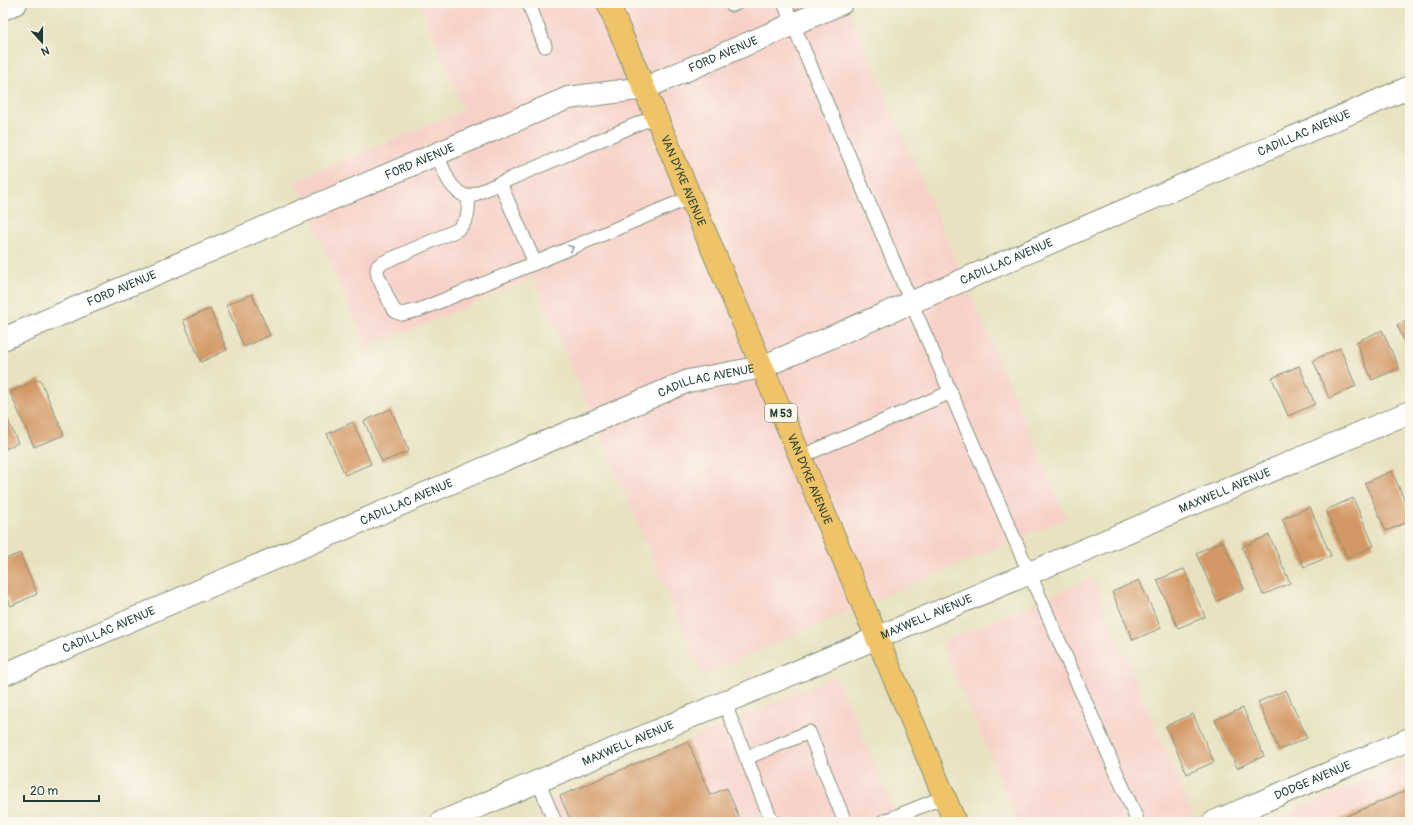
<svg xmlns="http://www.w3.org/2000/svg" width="1413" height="825" font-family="Pangolin,sans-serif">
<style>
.built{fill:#f7d1c9}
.building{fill:#d39865}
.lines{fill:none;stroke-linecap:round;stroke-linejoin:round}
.service-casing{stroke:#84907a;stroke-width:15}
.minor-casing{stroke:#84907a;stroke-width:24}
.primary-casing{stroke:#84907a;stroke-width:24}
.service{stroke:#fff;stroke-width:13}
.minor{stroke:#fff;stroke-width:22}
.primary{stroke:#efc469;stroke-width:22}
.oneway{stroke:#8f9e9a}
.labels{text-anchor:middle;stroke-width:3;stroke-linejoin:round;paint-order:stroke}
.shield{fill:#fbf7ec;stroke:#61756b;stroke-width:1}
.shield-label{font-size:11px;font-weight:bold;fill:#1f3d34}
.street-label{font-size:12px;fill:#1f3d34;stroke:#fbf7ec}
</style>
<rect width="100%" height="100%" fill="#fbf7ec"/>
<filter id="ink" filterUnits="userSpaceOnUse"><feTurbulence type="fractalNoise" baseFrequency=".025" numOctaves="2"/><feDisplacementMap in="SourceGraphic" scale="8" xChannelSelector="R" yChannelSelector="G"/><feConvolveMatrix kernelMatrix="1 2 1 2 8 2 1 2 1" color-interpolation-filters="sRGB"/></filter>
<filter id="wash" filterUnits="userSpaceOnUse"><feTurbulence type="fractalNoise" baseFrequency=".012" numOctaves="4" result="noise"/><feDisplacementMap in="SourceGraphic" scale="16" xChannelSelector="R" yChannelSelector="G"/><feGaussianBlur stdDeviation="0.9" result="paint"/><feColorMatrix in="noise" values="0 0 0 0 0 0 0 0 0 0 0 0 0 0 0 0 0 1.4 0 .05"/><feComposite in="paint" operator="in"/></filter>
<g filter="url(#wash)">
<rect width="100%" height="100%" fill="#e8e2c1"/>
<g class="built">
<polygon points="420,3 846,3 1066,518 702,675 534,277 367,349 296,181 464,110"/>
<polygon points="1092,579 1188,804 1197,822 1019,822 941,643"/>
<polygon points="836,676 900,822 541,822 535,808"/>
<polygon points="1410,761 1410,822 1268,822"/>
</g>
<g id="blocks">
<g class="building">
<polygon points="252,294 270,335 244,347 226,305"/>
<polygon points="210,309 227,350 201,362 183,320"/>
<polygon points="1410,319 1410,354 1397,325"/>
<polygon points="1382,330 1399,368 1372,380 1356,342"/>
<polygon points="1340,348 1356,386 1329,398 1313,360"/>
<polygon points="1299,366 1315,404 1288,416 1272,378"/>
<polygon points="40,379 64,435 34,447 10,392"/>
<polygon points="3,409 18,443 3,450"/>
<polygon points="391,409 409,451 382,462 364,421"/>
<polygon points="353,422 371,464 345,475 327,434"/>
<polygon points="1392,471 1410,513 1410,521 1386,531 1365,483"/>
<polygon points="1353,498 1374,546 1347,558 1326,510"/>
<polygon points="1310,507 1331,556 1304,567 1282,519"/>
<polygon points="1269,535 1290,583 1263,595 1242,547"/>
<polygon points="1223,541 1244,589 1217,601 1196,553"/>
<polygon points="20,553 37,594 11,606 3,587 3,560"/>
<polygon points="1184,569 1205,617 1178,628 1157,580"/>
<polygon points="1139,580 1161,628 1133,640 1112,592"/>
<polygon points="1286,690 1307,738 1279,750 1258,702"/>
<polygon points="1243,708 1264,756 1237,768 1215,720"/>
<polygon points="1193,714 1214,762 1187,774 1166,726"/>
<polygon points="688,741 710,795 727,788 741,822 571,822 560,796"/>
<polygon points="1410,789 1410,822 1333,822 1384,800"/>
</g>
</g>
</g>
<g filter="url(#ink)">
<use href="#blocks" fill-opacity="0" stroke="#84907a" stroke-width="1"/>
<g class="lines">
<defs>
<g id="service">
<polyline points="535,3 530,7 545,46"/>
<polyline points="784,3 911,302 1138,822"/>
<polyline points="732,5 737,3"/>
<path d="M437,154C444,170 449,191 468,197L656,116"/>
<path d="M468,197C469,212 469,220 457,230L382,263L378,266L377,270L378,276L392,307L396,312L402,314L419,310L535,263L500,183"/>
<polyline points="535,263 691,197"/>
<polyline points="800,457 951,392"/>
<polyline points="724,702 772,822"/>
<polyline points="746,758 809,732 845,822"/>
<polyline points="538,781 555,822"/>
<polyline points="882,822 944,797"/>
</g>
<g id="minor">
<polyline points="3,9 16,3"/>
<path id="s1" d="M3,339L568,98L645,88L842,3"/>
<path id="s2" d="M3,675L688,381L762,367L1410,87"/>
<path id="s3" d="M442,822L1410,412"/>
<path id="s4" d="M1214,822L1410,739"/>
</g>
<g id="primary">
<path id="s5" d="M608,3L955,822"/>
</g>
</defs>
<use href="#service" class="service-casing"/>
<use href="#minor" class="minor-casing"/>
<use href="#primary" class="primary-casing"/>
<use href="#service" class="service"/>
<use href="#minor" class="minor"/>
<use href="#primary" class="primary"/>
</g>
<defs><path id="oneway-chevron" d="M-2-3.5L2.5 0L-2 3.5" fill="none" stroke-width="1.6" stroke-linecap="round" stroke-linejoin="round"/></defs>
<use class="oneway" href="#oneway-chevron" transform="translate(571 248) rotate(-23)"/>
</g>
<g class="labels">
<rect class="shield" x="765" y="404" width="32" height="18" rx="3"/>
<g class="shield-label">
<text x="781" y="417">M 53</text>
</g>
<g class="street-label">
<text dy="4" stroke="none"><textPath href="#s1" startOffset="777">FORD AVENUE</textPath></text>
<text dy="4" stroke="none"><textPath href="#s2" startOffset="1411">CADILLAC AVENUE</textPath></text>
<text dy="4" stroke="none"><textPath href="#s1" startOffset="453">FORD AVENUE</textPath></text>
<text dy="4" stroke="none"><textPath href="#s5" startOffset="193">VAN DYKE AVENUE</textPath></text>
<text dy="4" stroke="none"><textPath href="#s2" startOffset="1087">CADILLAC AVENUE</textPath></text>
<text dy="4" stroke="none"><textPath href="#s1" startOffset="129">FORD AVENUE</textPath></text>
<text dy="4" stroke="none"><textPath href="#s2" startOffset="763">CADILLAC AVENUE</textPath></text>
<text dy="4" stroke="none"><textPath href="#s5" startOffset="517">VAN DYKE AVENUE</textPath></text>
<text dy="4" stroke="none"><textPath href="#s3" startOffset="850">MAXWELL AVENUE</textPath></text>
<text dy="4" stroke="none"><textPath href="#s2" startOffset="439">CADILLAC AVENUE</textPath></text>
<text dy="4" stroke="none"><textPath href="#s3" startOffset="526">MAXWELL AVENUE</textPath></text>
<text dy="4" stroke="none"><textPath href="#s2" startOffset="115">CADILLAC AVENUE</textPath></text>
<text dy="4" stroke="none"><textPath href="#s3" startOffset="202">MAXWELL AVENUE</textPath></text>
<text dy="4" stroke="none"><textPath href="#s4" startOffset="107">DODGE AVENUE</textPath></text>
</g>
</g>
<rect width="1413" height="825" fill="none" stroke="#fbf7ec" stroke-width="16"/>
<g transform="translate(42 42) rotate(159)" stroke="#fbf7ec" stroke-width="3" paint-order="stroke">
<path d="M0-3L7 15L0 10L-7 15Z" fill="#1f3d34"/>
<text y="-6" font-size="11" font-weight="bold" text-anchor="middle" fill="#1f3d34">N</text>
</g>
<path d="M24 795v6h75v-6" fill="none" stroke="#1f3d34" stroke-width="2"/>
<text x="30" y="795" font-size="12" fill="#1f3d34" stroke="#fbf7ec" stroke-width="3" paint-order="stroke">20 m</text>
</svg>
